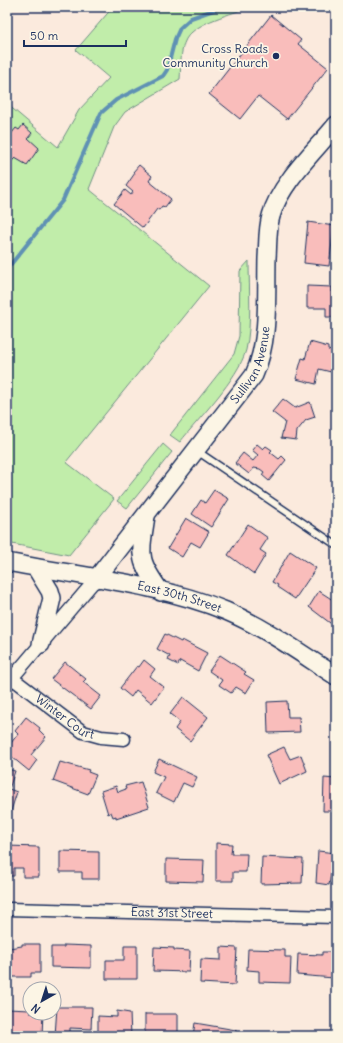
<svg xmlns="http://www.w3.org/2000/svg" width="343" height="1043" font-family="Delius,sans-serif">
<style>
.green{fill:#c1edaa;stroke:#6e8e84}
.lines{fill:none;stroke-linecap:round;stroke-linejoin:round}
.stream{stroke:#5e91b4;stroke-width:4}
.building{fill:#f9bdbb;stroke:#1b2f5e}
.service-casing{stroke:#1b2f5e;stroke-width:9}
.minor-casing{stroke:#1b2f5e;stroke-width:15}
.secondary-casing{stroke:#1b2f5e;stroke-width:20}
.service{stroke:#fcf5e5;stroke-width:6}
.minor{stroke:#fcf5e5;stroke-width:12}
.secondary{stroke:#fcf5e5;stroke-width:17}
.poi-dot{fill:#1b2f5e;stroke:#fcf5e5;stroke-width:1.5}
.labels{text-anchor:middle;stroke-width:3.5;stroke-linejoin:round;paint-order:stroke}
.poi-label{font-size:12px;fill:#1b2f5e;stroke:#fcf5e5;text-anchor:end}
.street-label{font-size:12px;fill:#1b2f5e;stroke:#fcf5e5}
</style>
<rect width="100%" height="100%" fill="#fbeadd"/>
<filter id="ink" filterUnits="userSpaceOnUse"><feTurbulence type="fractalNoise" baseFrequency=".025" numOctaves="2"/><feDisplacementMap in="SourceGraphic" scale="8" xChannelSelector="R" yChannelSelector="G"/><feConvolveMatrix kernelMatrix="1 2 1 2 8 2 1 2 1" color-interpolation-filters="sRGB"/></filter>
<g filter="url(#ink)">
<g class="green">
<path d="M113,7H250C232,14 196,22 186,39C180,50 181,67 180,79L125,112L114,127L89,189L209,286L66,462L114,499L69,555L7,543V104L58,147L79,110L109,78L76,50Z"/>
<path d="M249,261C249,289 252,324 246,350C238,379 199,418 180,442L170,435L234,354L239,336L240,271Z"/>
<polygon points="163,444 172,452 127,508 117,501"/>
</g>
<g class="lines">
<polyline class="stream" points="7,269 63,200 101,113 116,100 163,76 167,70 175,39 180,28 191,18 222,7"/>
</g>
<g class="building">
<polygon points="271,15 301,40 298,44 328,68 287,119 258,96 240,119 209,94"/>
<polygon points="23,125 32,133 28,138 39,148 27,165 15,158 11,162 7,158 9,153 7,151 7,139 16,128 19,130"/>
<polygon points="139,165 152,176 149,181 171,199 165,207 162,206 159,210 157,209 143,228 114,204 125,190 131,195 133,192 126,186 135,173 133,172"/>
<polygon points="308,222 334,226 329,266 304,263"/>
<polygon points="307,286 332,287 332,296 336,296 336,317 326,317 326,308 307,308"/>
<polygon points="310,342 328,347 328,350 336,352 331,372 319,369 316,384 296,379 302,358 305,359"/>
<polygon points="283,399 295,408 310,402 315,417 306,420 297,431 296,440 281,438 285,422 272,412"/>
<polygon points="257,444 263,449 266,446 272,450 270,452 279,459 282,456 286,460 269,481 262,475 264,472 260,469 254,468 249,474 235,463 243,453 253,461 258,455 252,450"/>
<polygon points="214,490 229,499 211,527 192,514 201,500 205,503"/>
<polygon points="186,518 209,532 200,547 191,542 182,557 168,548"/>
<polygon points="248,524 268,538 260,550 266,554 254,574 228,555"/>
<polygon points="290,551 316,568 295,599 277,587 278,585 272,582"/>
<polygon points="319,591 336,602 336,623 334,626 309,607"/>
<polygon points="165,634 181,642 182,640 207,653 198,671 180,661 178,665 168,660 170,656 157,649"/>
<polygon points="220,655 246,672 244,674 254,680 246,693 236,687 231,693 219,685 222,680 209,671"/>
<polygon points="144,660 155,669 150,676 164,687 152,703 136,690 131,697 120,688 137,666 139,667"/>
<polygon points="65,662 86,679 83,682 101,696 91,709 51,679"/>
<polygon points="183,697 208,717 190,741 175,729 180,722 170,714"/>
<polygon points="287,701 288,717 299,717 300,732 268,733 267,702"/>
<polygon points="26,717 40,728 39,730 46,737 31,755 37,760 29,771 7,753 7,748 18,734 15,731"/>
<polygon points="284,747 290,759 301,755 307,771 279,784 266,755"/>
<polygon points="159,759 197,777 192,787 183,783 174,802 156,793 164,777 153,772"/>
<polygon points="60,762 89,770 88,772 96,775 88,794 53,781"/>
<polygon points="7,769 15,771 9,789 17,792 10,814 7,813"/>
<polygon points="324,778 336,779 336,811 323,811"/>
<polygon points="141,782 149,807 116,818 116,816 113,817 111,812 108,814 101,791 116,786 118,792 126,789 125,786"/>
<polygon points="216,843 232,844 231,854 247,854 246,872 233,872 233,881 216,881"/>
<polygon points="7,846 39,847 39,877 23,877 23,868 14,868 14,876 7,876"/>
<polygon points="60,851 99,852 99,879 82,879 82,872 60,872"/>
<polygon points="318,851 336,853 336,874 331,874 329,885 316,883"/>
<polygon points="262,857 303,859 302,883 261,884"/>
<polygon points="166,859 204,860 203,882 166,881"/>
<polygon points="22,944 40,944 40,973 31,973 31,977 10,977 9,948 22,946"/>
<polygon points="64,945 91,946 91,968 51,967 51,947 64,947"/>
<polygon points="124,946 137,946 137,979 106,979 106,960 124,960"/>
<polygon points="154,947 174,948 174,950 190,951 189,972 153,971"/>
<polygon points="221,947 237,948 235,985 200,983 201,959 221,960"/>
<polygon points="248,949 285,950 285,957 291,957 290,983 259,982 259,971 247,970"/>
<polygon points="322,952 336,952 334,978 297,975 298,954 322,955"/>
<polygon points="57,1007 92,1007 91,1029 70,1028 70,1036 55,1036"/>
<polygon points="7,1009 30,1010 30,1013 43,1013 42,1036 26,1036 26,1033 20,1033 20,1036 7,1036"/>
<polygon points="117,1011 130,1013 131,1036 98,1036 98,1016 117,1017"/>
<polygon points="145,1014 178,1014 178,1034 170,1034 171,1036 145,1036"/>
<polygon points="195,1023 236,1030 235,1036 193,1036"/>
</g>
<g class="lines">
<defs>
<polyline id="service" points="197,451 336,545"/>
<g id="minor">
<path id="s1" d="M12,678L83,732L101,737L124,739"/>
<polyline points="7,684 96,579"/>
<path id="s2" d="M7,909L336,917"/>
</g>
<g id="secondary">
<path d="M146,516C140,556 137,559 161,592"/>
<path id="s3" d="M7,562C77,576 161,584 226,611C266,628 300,653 336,676"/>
<polyline points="36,568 50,591 52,598 41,644"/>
<path id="s4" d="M96,579L254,375C270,339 266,297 267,258C268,245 267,229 271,216C280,183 315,151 336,125"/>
</g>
</defs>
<use href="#service" class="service-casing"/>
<use href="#minor" class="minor-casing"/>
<use href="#secondary" class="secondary-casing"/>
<use href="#service" class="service"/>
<use href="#minor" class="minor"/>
<use href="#secondary" class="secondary"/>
</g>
</g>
<circle class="poi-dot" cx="276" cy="56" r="4"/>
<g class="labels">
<g class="poi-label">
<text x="268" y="53">Cross Roads<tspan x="268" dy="14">Community Church</tspan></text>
</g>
<g class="street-label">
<text dy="4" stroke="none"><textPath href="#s4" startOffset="266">Sullivan Avenue</textPath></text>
<text dy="4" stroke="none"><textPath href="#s3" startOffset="176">East 30th Street</textPath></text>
<text dy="4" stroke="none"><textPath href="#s1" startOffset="66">Winter Court</textPath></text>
<text dy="4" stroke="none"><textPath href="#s2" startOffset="165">East 31st Street</textPath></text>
</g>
</g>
<rect width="343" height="1043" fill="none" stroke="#fcf5e5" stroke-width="24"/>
<rect x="12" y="12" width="319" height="1019" fill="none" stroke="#1b2f5e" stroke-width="1.5" filter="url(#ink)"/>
<g transform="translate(42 1001) rotate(219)"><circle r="19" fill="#fcf5e5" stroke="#a2a6af"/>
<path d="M0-3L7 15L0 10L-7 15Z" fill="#1b2f5e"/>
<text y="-6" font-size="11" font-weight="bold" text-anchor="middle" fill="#1b2f5e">N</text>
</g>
<path d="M24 40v6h102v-6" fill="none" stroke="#1b2f5e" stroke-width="2"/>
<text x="30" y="40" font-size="12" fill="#1b2f5e" stroke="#fcf5e5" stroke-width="3" paint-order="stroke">50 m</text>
</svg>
